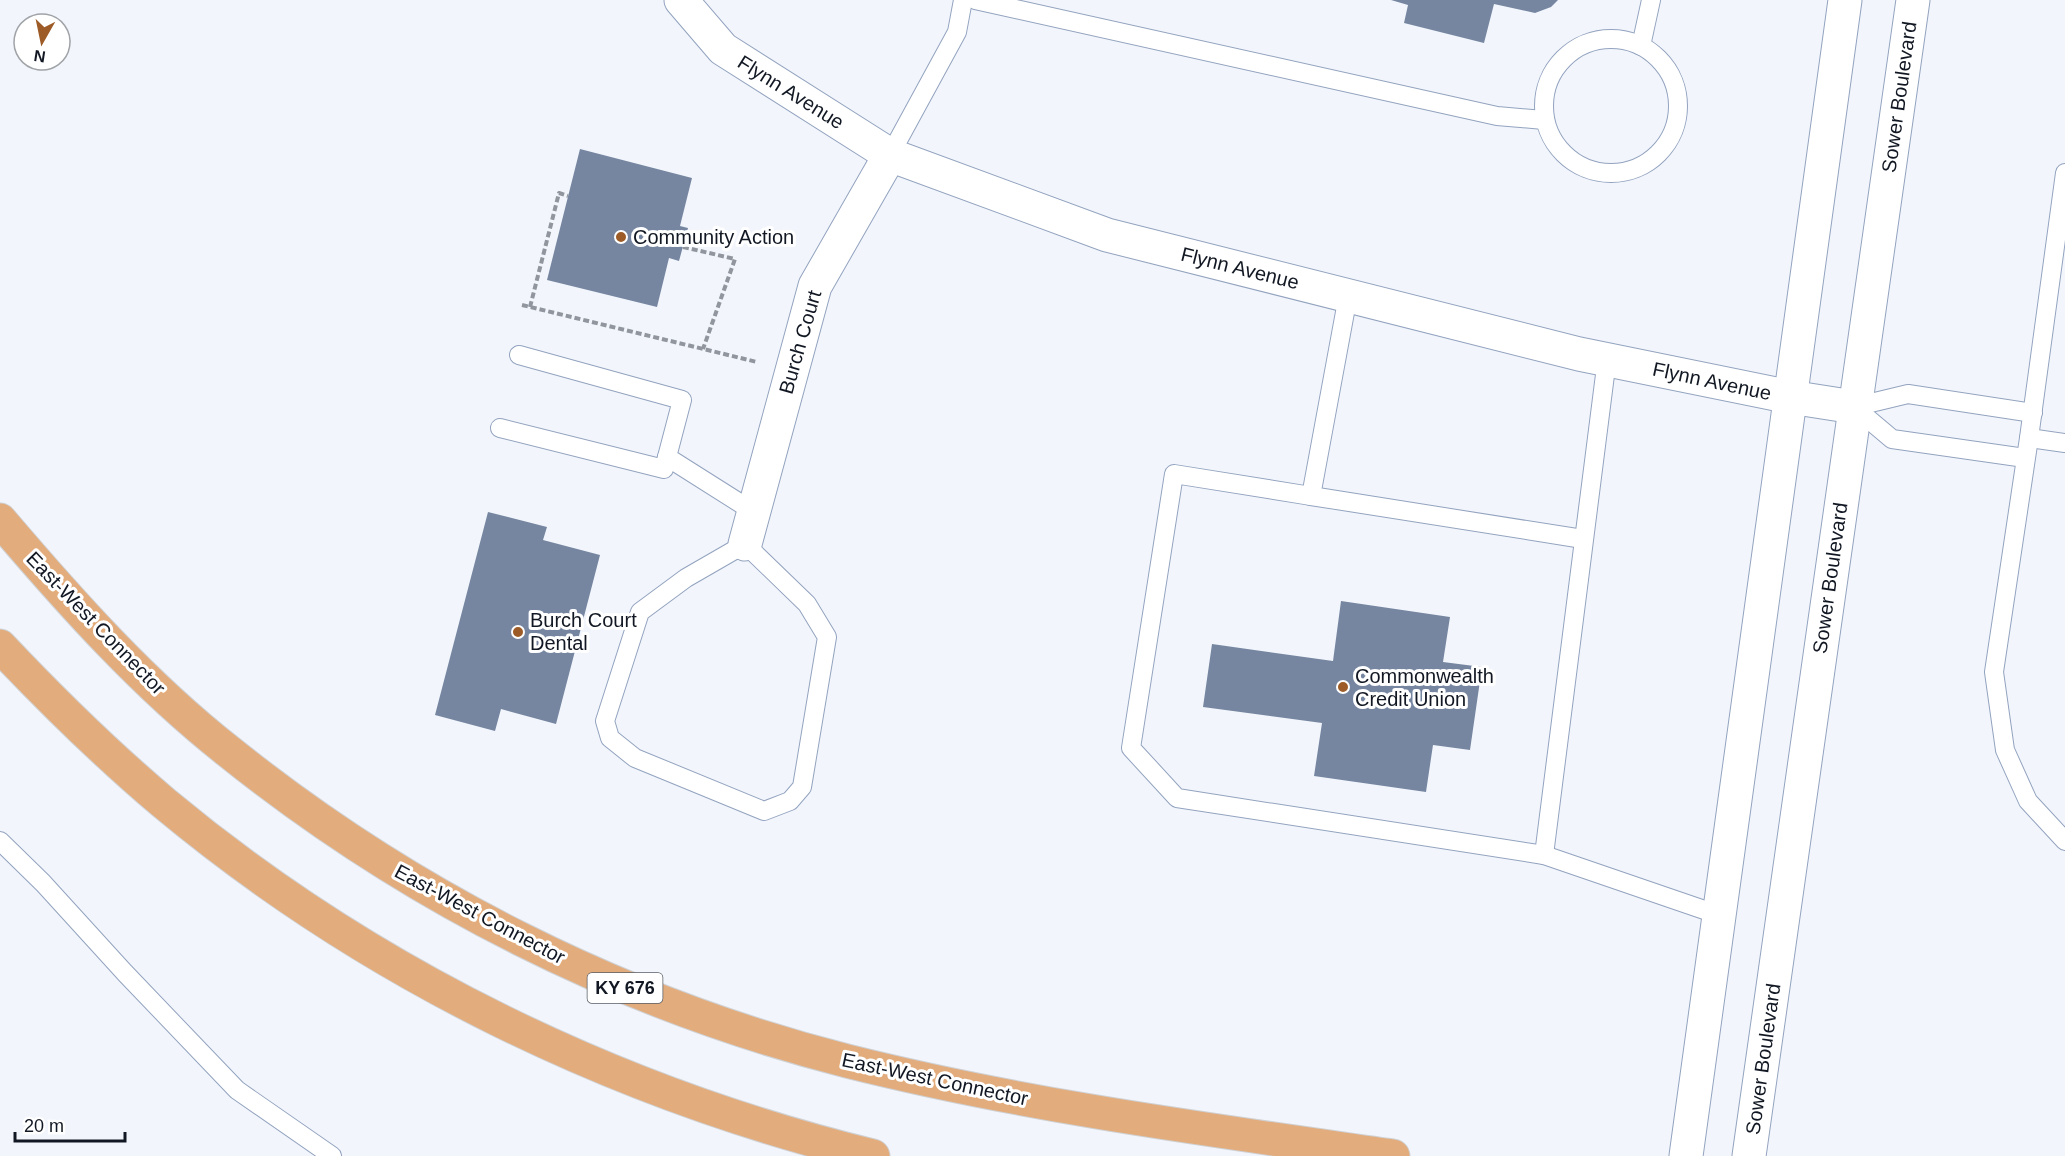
<svg xmlns="http://www.w3.org/2000/svg" width="2065" height="1156" font-family="Arial,sans-serif">
<style>
.building{fill:#7686a1}
.lines{fill:none;stroke-linecap:round;stroke-linejoin:round}
.lane-casing{stroke:#93a3bf;stroke-width:20}
.street-casing{stroke:#93a3bf;stroke-width:35}
.primary-casing{stroke:#d0d1d3;stroke-width:35}
.path{stroke:#91969e;stroke-width:4;stroke-dasharray:6 3;stroke-linecap:butt}
.lane{stroke:#fff;stroke-width:18}
.street{stroke:#fff;stroke-width:33}
.primary{stroke:#e2ac7c;stroke-width:33}
.poi-dot{fill:#9d5c27;stroke:#fff;stroke-width:2}
.labels{text-anchor:middle;stroke-width:6;stroke-linejoin:round;paint-order:stroke}
.shield{fill:#fff;stroke:#595d65;stroke-width:1.5}
.shield-label{font-size:18px;font-weight:bold;fill:#121823}
.street-label{font-size:20px;fill:#121823;stroke:#fff}
.poi-label{font-size:20px;fill:#121823;stroke:#fff;text-anchor:start}
</style>
<rect width="100%" height="100%" fill="#f2f6fc"/>
<g class="building">
<polygon points="1391,0 1558,0 1551,7 1535,13 1494,4 1484,43 1404,23 1408,5"/>
<polygon points="580,149 692,178 680,226 688,228 679,261 669,258 657,307 547,280"/>
<polygon points="488,512 547,527 543,540 600,555 556,724 501,709 495,731 435,715"/>
<polygon points="1341,601 1450,617 1443,662 1482,667 1470,750 1433,745 1426,792 1314,776 1322,723 1203,707 1212,644 1333,661"/>
</g>
<g class="lines">
<defs>
<g id="lane">
<polyline points="975,0 1497,116 1544,120"/>
<circle cx="1611" cy="106" r="67"/>
<polyline points="1641,46 1651,0"/>
<polyline points="890,155 957,32 963,0"/>
<polyline points="2065,173 2029,438 1994,672 2005,750 2028,801 2065,841"/>
<polyline points="1348,296 1311,496 1174,474 1131,748 1177,798 1544,855 1719,915"/>
<polyline points="519,355 682,400 667,457 754,512"/>
<polyline points="1854,407 1892,439 2025,458"/>
<polyline points="1854,407 1908,394 2033,413"/>
<polyline points="500,428 664,469 667,457"/>
<polyline points="2029,438 2065,443"/>
<polyline points="1311,496 1583,539"/>
<polygon points="745,544 807,604 827,637 802,787 790,801 764,811 635,758 610,738 605,721 640,612 686,578"/>
<polyline points="0,841 43,883 125,973 237,1090 332,1156"/>
<polyline points="1544,855 1607,359"/>
</g>
<g id="street">
<polyline points="681,0 723,49 890,155 1107,235 1579,354 1790,397 1854,407"/>
<polyline points="745,544 815,286 890,155"/>
<polyline points="1686,1156 1845,0"/>
<polyline points="1749,1156 1913,0"/>
</g>
<g id="primary">
<path d="M0,520C70,602 143,684 228,751C410,897 620,1003 847,1061C1026,1106 1210,1130 1393,1156"/>
<path d="M0,646C52,701 106,754 164,803C368,973 615,1093 873,1156"/>
</g>
</defs>
<use href="#lane" class="lane-casing"/>
<use href="#street" class="street-casing"/>
<use href="#primary" class="primary-casing"/>
<g class="path">
<polyline points="683,247 735,259 703,349"/>
<polyline points="522,305 757,362"/>
<polyline points="530,307 559,193 568,196"/>
</g>
<use href="#lane" class="lane"/>
<use href="#street" class="street"/>
<use href="#primary" class="primary"/>
</g>
<g class="poi-dot">
<circle cx="621" cy="237" r="6"/>
<circle cx="518" cy="632" r="6"/>
<circle cx="1343" cy="687" r="6"/>
</g>
<g class="labels">
<rect class="shield" x="587.5" y="973" width="75" height="30" rx="4.5"/>
<g class="shield-label">
<text x="625" y="994">KY 676</text>
</g>
<g class="street-label">
<text transform="translate(791 92) rotate(32)" y="7">Flynn Avenue</text>
<text transform="translate(1899 97) rotate(-82)" y="7">Sower Boulevard</text>
<text transform="translate(1240 268) rotate(14)" y="7">Flynn Avenue</text>
<text transform="translate(800 342) rotate(-74)" y="7">Burch Court</text>
<text transform="translate(1712 381) rotate(12)" y="7">Flynn Avenue</text>
<text transform="translate(1830 578) rotate(-82)" y="7">Sower Boulevard</text>
<text transform="translate(96 623) rotate(46)" y="7">East-West Connector</text>
<text transform="translate(480 914) rotate(28)" y="7">East-West Connector</text>
<text transform="translate(1763 1059) rotate(-82)" y="7">Sower Boulevard</text>
<text transform="translate(935 1079) rotate(12)" y="7">East-West Connector</text>
</g>
<g class="poi-label">
<text x="633" y="244">Community Action</text>
<text x="530" y="627">Burch Court<tspan x="530" dy="23">Dental</tspan></text>
<text x="1355" y="683">Commonwealth<tspan x="1355" dy="23">Credit Union</tspan></text>
</g>
</g>
<g transform="translate(42 42) rotate(189)"><circle r="28" fill="#ffffff" stroke="#a0a3a7" stroke-width="1.5"/>
<path d="M0-4.5L10 22L0 15L-10 22Z" fill="#9d5c27"/>
<text y="-9" font-size="16" font-weight="bold" text-anchor="middle" fill="#121823">N</text>
</g>
<path d="M15 1132v9h110v-9" fill="none" stroke="#121823" stroke-width="3"/>
<text x="24" y="1132" font-size="18" fill="#121823" stroke="#ffffff" stroke-width="4.5" paint-order="stroke">20 m</text>
</svg>
